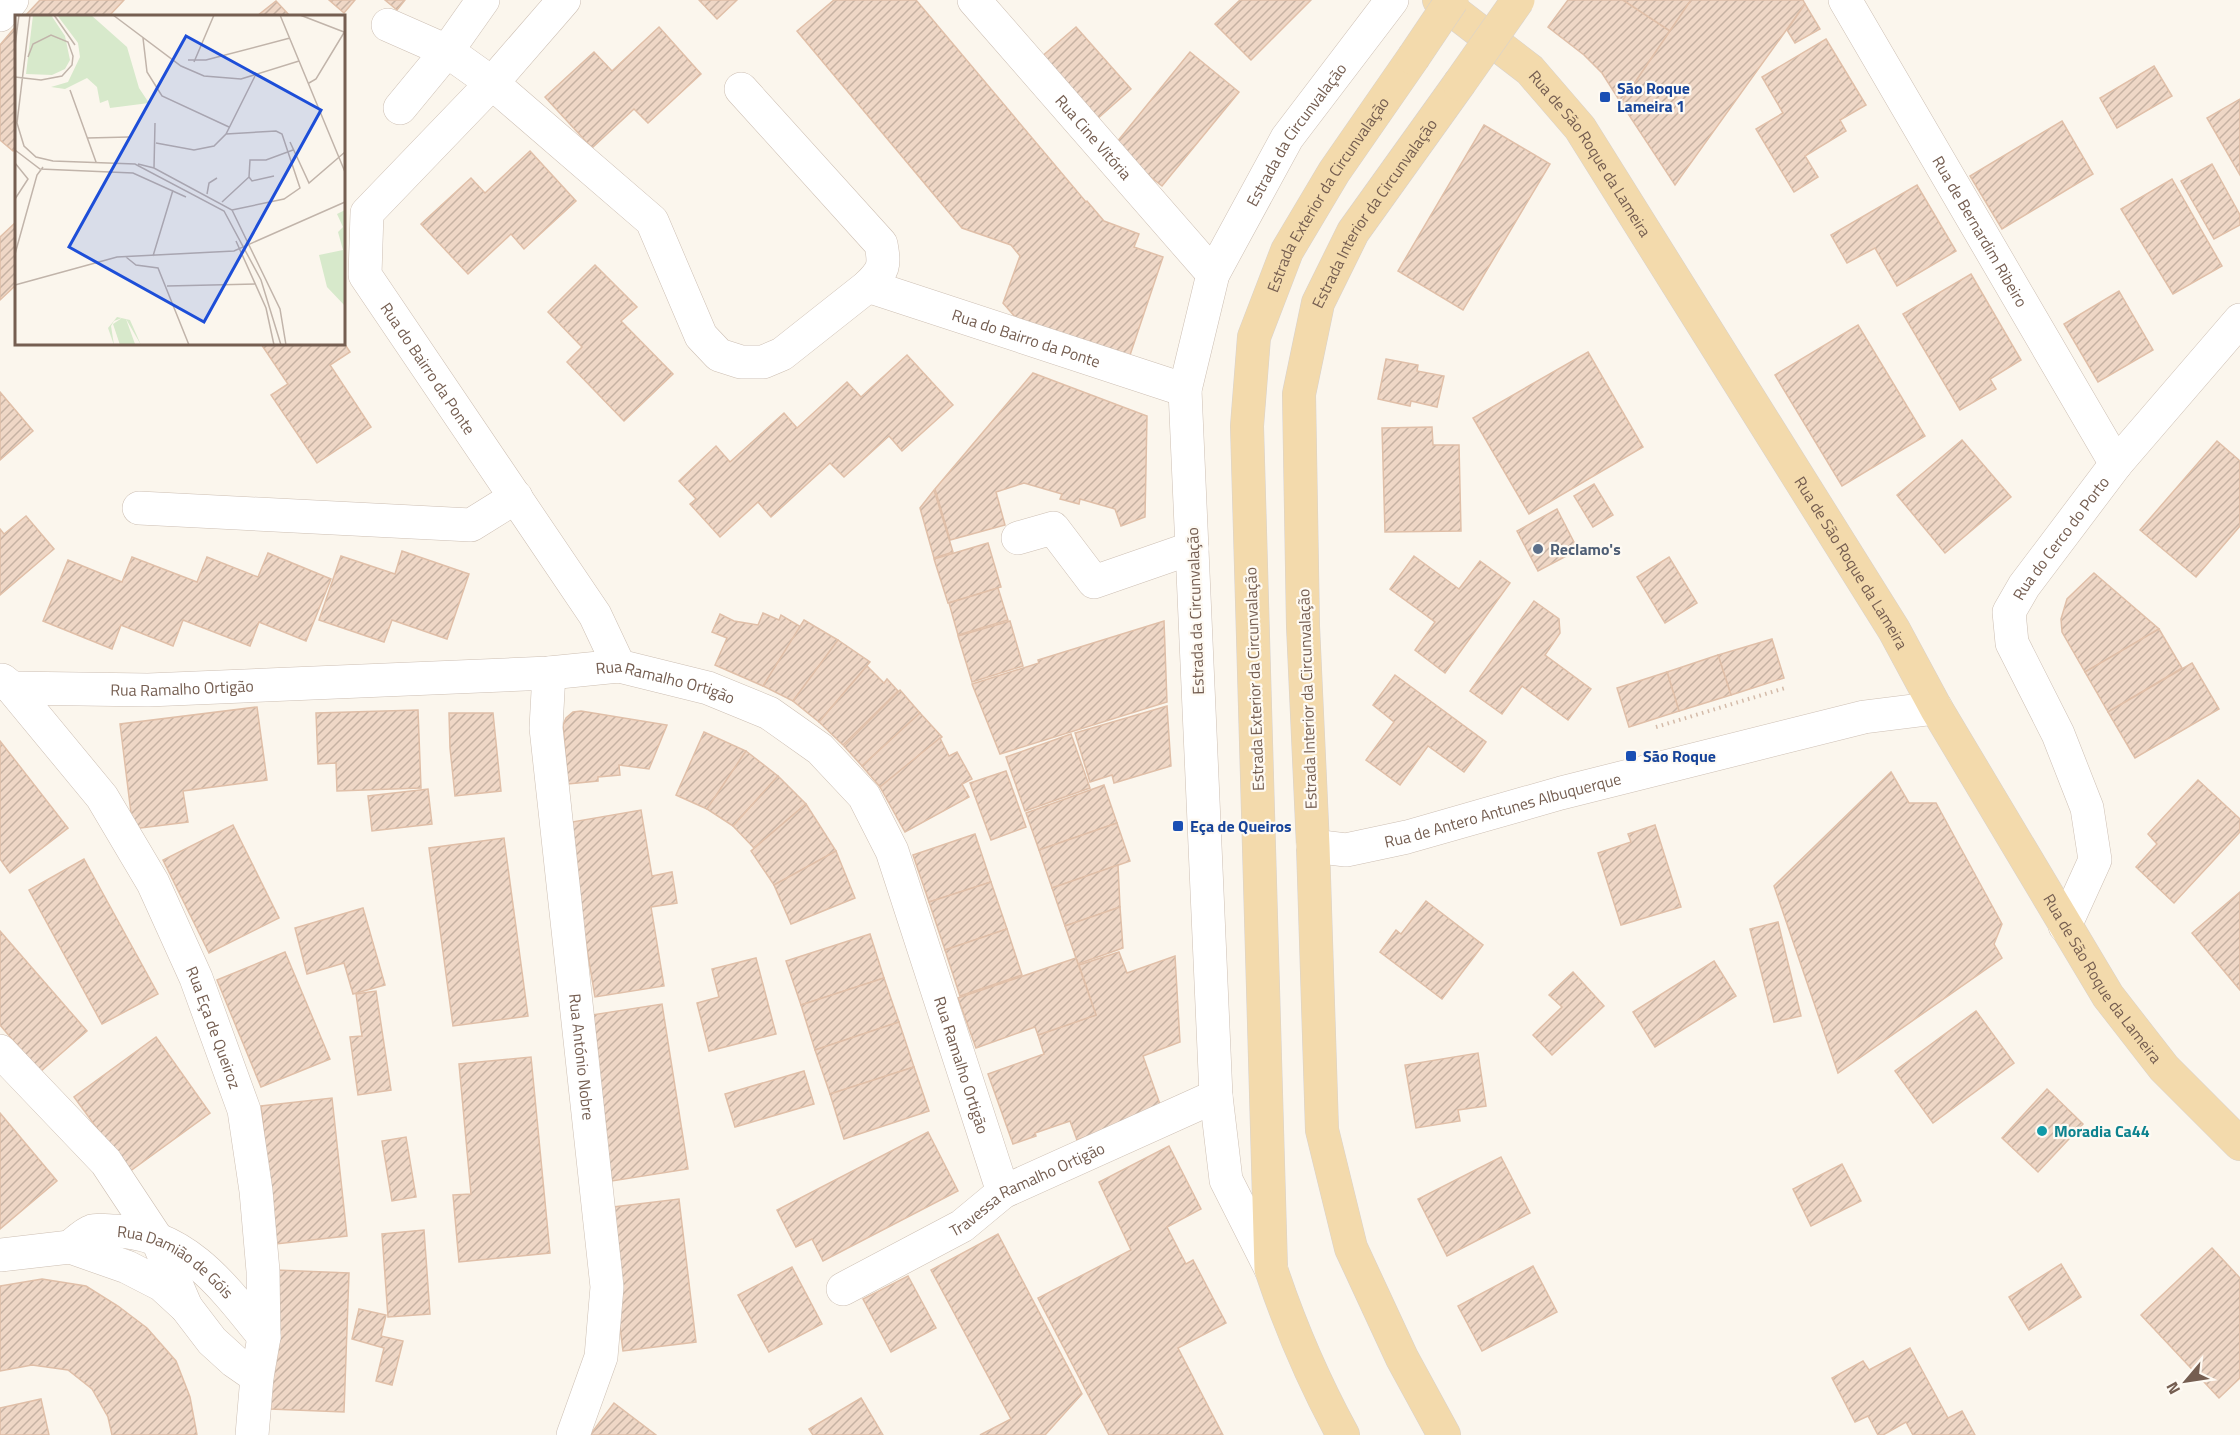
<svg xmlns="http://www.w3.org/2000/svg" width="2240" height="1435" font-family="'Titillium Web',sans-serif">
<style>
.building{fill:url(#building-hatch);stroke:#e0bfa8;stroke-width:1.5}
.lines{fill:none;stroke-linecap:round;stroke-linejoin:round}
.minor-casing{stroke:#cdbfb3;stroke-width:34}
.major-casing{stroke:#d8d2ce;stroke-width:34}
.path{stroke:#d4bba9;stroke-width:4;stroke-dasharray:1.5 4.5;stroke-linecap:butt}
.minor{stroke:#fff;stroke-width:33}
.major{stroke:#f3daac;stroke-width:33}
.major-bridge-casing{stroke:#d8d2ce;stroke-width:34;stroke-linecap:butt}
.major-bridge{stroke:#f3daac;stroke-width:33}
.transit-dot{fill:#1a4fb4;stroke:#fefaf3;stroke-width:2}
.service-dot{fill:#5c6f8a;stroke:#fefaf3;stroke-width:2}
.culture-dot{fill:#0f9aa8;stroke:#fefaf3;stroke-width:2}
.labels{text-anchor:middle;stroke-width:4.5;stroke-linejoin:round;paint-order:stroke}
.transit-label{font-size:16px;font-weight:bold;fill:#164399;stroke:#fefaf3;text-anchor:start}
.street-label{font-size:16px;fill:#755e51;stroke:#fefaf3}
.service-label{font-size:16px;font-weight:bold;fill:#4e5e75;stroke:#fefaf3;text-anchor:start}
.culture-label{font-size:16px;font-weight:bold;fill:#0d838f;stroke:#fefaf3;text-anchor:start}
.inset-road{fill:none;stroke:#c1b4aa;stroke-width:1.5}
.view{fill:#1d4ed8;fill-opacity:0.15;stroke:#1d4ed8;stroke-width:3}
.inset-edge{fill:none;stroke:#755e51;stroke-width:3}
</style>
<defs>
<pattern id="building-hatch" width="6" height="6" patternUnits="userSpaceOnUse" patternTransform="scale(1.5)"><rect width="6" height="6" fill="#efd7c6"/><path d="M-1 1l2-2M0 6l6-6M5 7l2-2" fill="none" stroke="#c6b2a3"/></pattern>
</defs>
<rect width="100%" height="100%" fill="#fbf6ed"/>
<g class="building">
<polygon points="40,0 124,0 109,16 25,16"/>
<polygon points="329,0 355,0 344,13"/>
<polygon points="385,0 405,0 397,10"/>
<polygon points="699,0 737,0 717,19"/>
<polygon points="834,0 916,0 1086,202 1087,201 1104,221 1139,234 1134,247 1163,257 1129,358 1017,319 1003,303 1020,256 1011,245 962,228 797,31"/>
<polygon points="1240,0 1311,0 1251,60 1215,24"/>
<polygon points="1568,0 1623,0 1670,31 1621,103 1602,73 1584,55 1548,27"/>
<polygon points="1623,0 1691,0 1670,31"/>
<polygon points="1691,0 1803,0 1805,4 1675,185 1621,103"/>
<polygon points="276,1 290,16 257,16"/>
<polygon points="1805,4 1820,29 1795,43 1787,30"/>
<polygon points="16,26 16,147 13,151 0,140 0,45"/>
<polygon points="659,27 701,74 648,123 634,109 592,148 545,97 594,52 612,71"/>
<polygon points="1076,27 1131,89 1096,120 1040,58"/>
<polygon points="1826,39 1866,105 1840,120 1846,131 1805,156 1818,177 1794,192 1756,129 1783,113 1762,77"/>
<polygon points="1190,52 1239,92 1162,186 1113,147"/>
<polygon points="2154,66 2172,96 2117,128 2100,98"/>
<polygon points="2240,99 2240,175 2207,118"/>
<polygon points="2062,121 2093,174 2002,229 1970,176"/>
<polygon points="1484,125 1550,164 1463,310 1398,271"/>
<polygon points="530,151 576,201 524,249 511,234 468,274 421,224 471,178 485,193"/>
<polygon points="2212,164 2240,215 2240,225 2214,239 2181,181"/>
<polygon points="2172,179 2222,266 2173,294 2121,209"/>
<polygon points="1917,185 1956,251 1897,286 1875,248 1847,263 1831,235"/>
<polygon points="16,222 16,285 0,300 0,237"/>
<polygon points="595,265 637,307 621,321 673,374 624,421 567,362 582,347 548,312"/>
<polygon points="1971,274 2021,360 1990,379 1996,389 1960,410 1903,314"/>
<polygon points="2119,291 2153,350 2098,382 2064,324"/>
<polygon points="1858,325 1925,436 1842,486 1775,375"/>
<polygon points="344,343 350,352 330,365 371,427 317,463 271,395 288,384 261,344"/>
<polygon points="1588,352 1643,447 1529,514 1473,418"/>
<polygon points="907,355 953,405 902,451 889,436 844,477 830,463 771,517 758,502 720,537 690,504 696,499 679,481 716,446 730,462 784,413 797,428 847,382 861,397"/>
<polygon points="1386,359 1418,365 1417,371 1444,376 1437,407 1411,401 1410,406 1378,399"/>
<polygon points="1033,373 1147,416 1145,517 1121,526 1115,509 1080,499 1079,504 1060,499 1062,494 1024,483 996,492 1005,525 950,540 935,489"/>
<polygon points="0,392 33,431 0,460"/>
<polygon points="1432,427 1433,445 1459,445 1461,531 1385,532 1382,428"/>
<polygon points="1962,440 2011,497 1945,553 1897,495"/>
<polygon points="2217,441 2240,461 2240,526 2196,577 2140,530"/>
<polygon points="1594,484 1613,515 1593,527 1574,496"/>
<polygon points="934,490 953,552 934,558 920,508"/>
<polygon points="1557,509 1578,550 1538,571 1517,531"/>
<polygon points="26,516 54,549 0,595 0,529 4,534"/>
<polygon points="988,543 1001,587 948,603 934,559"/>
<polygon points="402,551 469,574 447,639 392,620 384,642 319,620 341,556 395,574"/>
<polygon points="268,553 331,579 306,641 259,622 250,646 183,620 173,646 121,625 112,649 43,621 68,560 122,582 132,557 197,582 207,557 258,577"/>
<polygon points="1414,556 1459,589 1480,561 1510,583 1445,673 1415,650 1435,622 1390,589"/>
<polygon points="1669,557 1697,603 1665,623 1637,577"/>
<polygon points="2094,573 2159,629 2085,672 2062,632 2061,619 2067,599"/>
<polygon points="998,588 1008,620 958,635 949,603"/>
<polygon points="1534,601 1559,619 1560,633 1545,655 1591,689 1568,720 1522,686 1502,714 1470,691"/>
<polygon points="763,613 779,620 781,615 801,627 763,686 715,665 727,638 712,632 720,614 734,621 758,625"/>
<polygon points="804,620 838,640 793,701 763,686"/>
<polygon points="1010,621 1023,666 972,682 958,636"/>
<polygon points="1164,621 1167,702 1000,754 972,684 1039,663 1038,660"/>
<polygon points="2159,629 2182,668 2108,712 2085,672"/>
<polygon points="1772,639 1784,678 1731,695 1718,655"/>
<polygon points="838,640 870,662 819,722 793,701"/>
<polygon points="1718,655 1731,695 1679,711 1667,672"/>
<polygon points="2192,663 2219,709 2135,758 2108,712"/>
<polygon points="867,666 884,683 887,679 898,691 843,745 819,722"/>
<polygon points="1667,672 1679,711 1629,727 1617,688"/>
<polygon points="1395,675 1486,742 1464,772 1428,746 1400,785 1366,760 1394,722 1373,705"/>
<polygon points="900,690 920,713 862,766 844,746"/>
<polygon points="1167,706 1171,766 1114,783 1112,775 1090,782 1075,733"/>
<polygon points="257,707 267,780 183,791 188,822 133,829 120,724"/>
<polygon points="418,710 421,788 337,791 336,763 318,764 316,713"/>
<polygon points="581,711 667,725 649,769 619,765 620,775 598,777 598,781 568,784 563,725 566,718 573,712"/>
<polygon points="449,713 493,713 501,791 455,796 450,748"/>
<polygon points="920,713 942,737 880,787 862,766"/>
<polygon points="704,732 746,751 707,809 676,795"/>
<polygon points="1071,734 1090,788 1025,811 1006,757"/>
<polygon points="940,738 949,756 957,752 972,779 962,784 969,797 905,832 880,787"/>
<polygon points="0,741 68,828 10,873 0,859"/>
<polygon points="746,751 778,776 733,826 707,809"/>
<polygon points="1006,771 1026,827 991,840 970,783"/>
<polygon points="1891,772 1909,803 1936,803 2002,924 1994,944 2002,958 1838,1073 1774,886"/>
<polygon points="778,776 806,804 754,848 733,826"/>
<polygon points="2198,780 2240,819 2240,832 2174,903 2136,867 2157,844 2148,834"/>
<polygon points="1104,785 1117,823 1039,850 1026,813"/>
<polygon points="428,789 432,824 372,831 368,796"/>
<polygon points="806,804 836,851 774,885 751,851"/>
<polygon points="641,810 652,876 672,872 677,903 651,907 664,986 595,997 566,823"/>
<polygon points="1117,823 1130,861 1052,888 1039,850"/>
<polygon points="233,825 279,918 209,953 163,860"/>
<polygon points="1655,825 1681,907 1621,925 1598,853 1631,842 1628,834"/>
<polygon points="975,834 991,882 929,902 913,855"/>
<polygon points="504,838 528,1016 453,1026 429,848"/>
<polygon points="836,851 855,898 791,924 774,885"/>
<polygon points="84,859 158,994 102,1024 29,890"/>
<polygon points="1118,865 1120,907 1065,926 1052,888"/>
<polygon points="991,882 1007,929 945,950 929,902"/>
<polygon points="2240,892 2240,990 2192,933"/>
<polygon points="1426,901 1483,945 1442,999 1380,952 1396,930 1401,934"/>
<polygon points="1120,907 1123,948 1078,964 1065,926"/>
<polygon points="363,908 385,985 353,994 344,963 307,974 295,928"/>
<polygon points="1778,922 1801,1016 1774,1022 1750,929"/>
<polygon points="1007,929 1022,975 960,996 945,950"/>
<polygon points="0,931 87,1031 40,1072 0,1025"/>
<polygon points="870,934 884,978 801,1005 786,961"/>
<polygon points="285,952 330,1059 261,1087 217,980"/>
<polygon points="1119,952 1127,973 1175,956 1180,1042 1143,1056 1162,1110 1077,1140 1070,1121 1035,1133 1036,1136 1013,1144 988,1074 1044,1054 1038,1035 1096,1015 1079,965"/>
<polygon points="756,958 776,1034 709,1051 697,1003 719,997 712,969"/>
<polygon points="1076,958 1096,1015 1038,1035 1035,1027 976,1048 958,998"/>
<polygon points="1714,961 1736,996 1655,1047 1633,1012"/>
<polygon points="1573,972 1604,1006 1552,1055 1533,1035 1562,1007 1549,995"/>
<polygon points="884,978 899,1022 815,1050 801,1005"/>
<polygon points="376,991 391,1090 358,1095 350,1037 362,1036 356,994"/>
<polygon points="662,1004 688,1169 612,1181 585,1016"/>
<polygon points="1976,1011 2014,1063 1933,1123 1895,1071"/>
<polygon points="899,1022 914,1067 830,1094 815,1050"/>
<polygon points="156,1037 210,1113 129,1172 74,1097"/>
<polygon points="1478,1053 1486,1106 1458,1110 1460,1121 1416,1128 1405,1065"/>
<polygon points="531,1057 550,1253 459,1262 453,1195 471,1194 459,1064"/>
<polygon points="914,1067 929,1111 844,1139 830,1094"/>
<polygon points="804,1071 814,1104 735,1127 725,1094"/>
<polygon points="2047,1089 2083,1124 2038,1172 2002,1138"/>
<polygon points="332,1098 347,1236 276,1244 261,1106"/>
<polygon points="0,1113 57,1181 0,1229"/>
<polygon points="928,1132 958,1191 823,1261 812,1239 796,1247 777,1210"/>
<polygon points="406,1137 416,1197 392,1201 382,1141"/>
<polygon points="1169,1146 1201,1209 1167,1227 1186,1264 1193,1260 1226,1323 1178,1348 1223,1435 1109,1435 1038,1298 1131,1250 1099,1182"/>
<polygon points="1501,1157 1530,1213 1447,1256 1418,1199"/>
<polygon points="1842,1164 1861,1201 1811,1226 1793,1189"/>
<polygon points="679,1199 696,1342 623,1351 605,1208"/>
<polygon points="424,1230 430,1314 388,1317 382,1234"/>
<polygon points="998,1234 1082,1394 1045,1435 980,1435 1011,1419 931,1270"/>
<polygon points="2212,1248 2240,1278 2240,1378 2219,1398 2141,1315"/>
<polygon points="2061,1264 2081,1297 2029,1330 2009,1297"/>
<polygon points="1533,1266 1557,1312 1482,1351 1458,1306"/>
<polygon points="792,1267 822,1324 769,1352 738,1295"/>
<polygon points="276,1270 349,1273 344,1412 270,1409"/>
<polygon points="908,1276 936,1328 891,1352 863,1299"/>
<polygon points="42,1279 86,1286 118,1306 147,1328 176,1361 190,1397 197,1435 112,1435 108,1417 92,1389 68,1370 32,1365 0,1371 0,1286"/>
<polygon points="359,1309 386,1315 381,1336 403,1341 392,1385 376,1381 384,1348 352,1339"/>
<polygon points="1910,1348 1948,1418 1962,1411 1975,1435 1913,1435 1906,1422 1883,1435 1878,1435 1868,1416 1855,1422 1832,1378 1863,1361 1869,1370"/>
<polygon points="861,1398 883,1435 813,1435 809,1429"/>
<polygon points="41,1399 49,1435 0,1435 0,1408"/>
<polygon points="614,1403 656,1435 590,1435"/>
</g>
<g class="lines">
<defs>
<g id="minor">
<path id="s1" d="M564,0L492,83L367,213L365,275L595,615L619,666"/>
<path id="s2" d="M974,0L1213,274"/>
<path id="s3" d="M1845,0L2116,464"/>
<polyline points="0,15 12,0"/>
<path id="s4" d="M388,25L447,51L492,83L652,221L701,336L719,355L741,362H763L782,354L868,286L1185,390"/>
<path d="M741,89L881,244C885,266 884,270 868,286"/>
<polyline points="400,108 447,51 483,0"/>
<polyline points="139,508 471,525 516,497"/>
<polyline points="1018,538 1053,528 1094,582 1192,548"/>
<path id="s5" d="M549,673L546,728L607,1287L601,1357L573,1435"/>
<path id="s6" d="M2,680L12,688L102,797L153,883L196,978L244,1110L256,1191L263,1271L264,1337L257,1377L252,1435"/>
<path id="s7" d="M12,688L148,690L549,673L619,666L708,688L769,713L820,749L864,796L892,851L1003,1192"/>
<path id="s8" d="M1313,846L1346,850L1407,837L1561,793L1864,717L1936,708"/>
<path id="s9" d="M2065,926L2095,860L2087,808L2058,734L2012,643L2009,612L2024,586L2116,464L2240,320"/>
<polyline points="0,1051 106,1162 157,1239 186,1307"/>
<path id="s10" d="M70,1247C76,1242 85,1233 92,1231C98,1229 109,1231 115,1231C185,1233 224,1287 264,1337"/>
<polyline points="0,1255 70,1247 127,1267 162,1285 186,1307 212,1341 234,1361 257,1377"/>
<path id="s11" d="M1271,1269L1226,1180L1216,1096L1185,390L1213,274L1287,138L1392,0"/>
<path id="s12" d="M843,1289L962,1226L1003,1192L1216,1096"/>
</g>
<g id="major">
<path id="s13" d="M1439,0L1530,70L1580,128L1894,630L1936,708L2108,996L2164,1068L2240,1144"/>
<path id="s14" d="M1343,1435C1314,1382 1290,1326 1271,1269L1247,426L1254,337L1287,251L1334,172L1413,58"/>
<path id="s15" d="M1444,1435L1402,1358L1351,1248L1322,1130L1313,846L1303,626L1299,394L1318,303L1353,232L1459,84"/>
</g>
</defs>
<use href="#minor" class="minor-casing"/>
<use href="#major" class="major-casing"/>
<polyline class="path" points="1656,727 1785,688"/>
<use href="#minor" class="minor"/>
<use href="#major" class="major"/>
<defs>
<g id="major-bridge">
<polyline points="1413,58 1452,0"/>
<polyline points="1459,84 1518,0"/>
</g>
</defs>
<use href="#major-bridge" class="major-bridge-casing"/>
<use href="#major-bridge" class="major-bridge"/>
</g>
<g class="transit-dot">
<rect x="1599" y="91" width="12" height="12" rx="3"/>
<rect x="1625" y="750" width="12" height="12" rx="3"/>
<rect x="1172" y="820" width="12" height="12" rx="3"/>
</g>
<circle class="service-dot" cx="1538" cy="549" r="6"/>
<circle class="culture-dot" cx="2042" cy="1131" r="6"/>
<g class="labels">
<g class="transit-label">
<text x="1617" y="94">São Roque<tspan x="1617" dy="18">Lameira 1</tspan></text>
<text x="1643" y="762">São Roque</text>
<text x="1190" y="832">Eça de Queiros</text>
</g>
<g class="street-label">
<text dy="6" stroke="none"><textPath href="#s11" startOffset="1173">Estrada da Circunvalação</textPath></text>
<text dy="6" stroke="none"><textPath href="#s2" startOffset="182">Rua Cine Vitória</textPath></text>
<text dy="6" stroke="none"><textPath href="#s13" startOffset="218">Rua de São Roque da Lameira</textPath></text>
<text dy="6" stroke="none"><textPath href="#s14" startOffset="1275">Estrada Exterior da Circunvalação</textPath></text>
<text dy="6" stroke="none"><textPath href="#s15" startOffset="1266">Estrada Interior da Circunvalação</textPath></text>
<text dy="6" stroke="none"><textPath href="#s3" startOffset="268">Rua de Bernardim Ribeiro</textPath></text>
<text dy="6" stroke="none"><textPath href="#s4" startOffset="824">Rua do Bairro da Ponte</textPath></text>
<text dy="6" stroke="none"><textPath href="#s1" startOffset="465">Rua do Bairro da Ponte</textPath></text>
<text dy="6" stroke="none"><textPath href="#s9" startOffset="428">Rua do Cerco do Porto</textPath></text>
<text dy="6" stroke="none"><textPath href="#s13" startOffset="704">Rua de São Roque da Lameira</textPath></text>
<text transform="translate(1195 611) rotate(-92)" y="6">Estrada da Circunvalação</text>
<text transform="translate(1254 679) rotate(-92)" y="6">Estrada Exterior da Circunvalação</text>
<text dy="6" stroke="none"><textPath href="#s7" startOffset="656">Rua Ramalho Ortigão</textPath></text>
<text dy="6" stroke="none"><textPath href="#s7" startOffset="170">Rua Ramalho Ortigão</textPath></text>
<text transform="translate(1307 699) rotate(-92)" y="6">Estrada Interior da Circunvalação</text>
<text dy="6" stroke="none"><textPath href="#s8" startOffset="195">Rua de Antero Antunes Albuquerque</textPath></text>
<text dy="6" stroke="none"><textPath href="#s13" startOffset="1190">Rua de São Roque da Lameira</textPath></text>
<text dy="6" stroke="none"><textPath href="#s6" startOffset="411">Rua Eça de Queiroz</textPath></text>
<text dy="6" stroke="none"><textPath href="#s5" startOffset="386">Rua António Nobre</textPath></text>
<text dy="6" stroke="none"><textPath href="#s7" startOffset="1179">Rua Ramalho Ortigão</textPath></text>
<text dy="6" stroke="none"><textPath href="#s12" startOffset="210">Travessa Ramalho Ortigão</textPath></text>
<text dy="6" stroke="none"><textPath href="#s10" startOffset="120">Rua Damião de Góis</textPath></text>
</g>
<g class="service-label">
<text x="1550" y="555">Reclamo's</text>
</g>
<g class="culture-label">
<text x="2054" y="1137">Moradia Ca44</text>
</g>
</g>
<g transform="translate(15 15)">
<rect width="330" height="330" fill="#fbf6ed"/>
<path d="M18,0H36L50,21L55,45L50,54L37,60L11,59ZM42,0H76L112,32L124,73L134,88L95,93L93,85L85,88L82,72L72,63L50,74L36,72L53,67L65,42L63,28ZM330,195V291L312,272L304,240L328,235L323,217L328,212L322,199Z" fill="#d7e9cb"/>
<path d="M102,302L115,305L126,330L111,304L120,329L105,330L98,309L107,303L99,306L96,311L99,330L93,313Z" fill="#d7e9cb"/>
<path class="inset-road" d="M15,0L2,108L9,131L21,142L38,146L120,149L209,196L246,265L266,330M39,0L60,30M98,0L166,51L189,61L226,64L284,46M265,0L330,157M285,0L329,17M128,23L132,57L147,81L214,112M0,31L4,0M173,45H191L275,23M179,47L199,0M0,62L26,65L47,61L57,50L58,41L53,27L36,20L18,29L13,42M294,68L301,64L330,16M55,75L81,147M211,119L261,116L267,119L285,173L269,184L217,195M72,123L114,122M275,127L294,168L330,137M141,128L179,135L199,131L211,119L240,61M0,135L25,154L118,158L171,182M0,148L13,164L0,184M123,149L139,153L217,195L265,294L271,330M139,153L140,108M234,162L237,166L259,161M192,179L194,168L202,163M207,187L234,162L235,145H251L278,135M221,226L251,293L259,330M0,239L22,160L28,152M138,241L158,175M111,242L121,250L143,253L174,330M0,270L102,242L219,236L330,187M152,271L241,269"/>
<path class="view" d="M171,21L306,95L189,307L54,232Z"/>
<rect width="330" height="330" class="inset-edge"/>
</g>
<g transform="translate(2186 1381) rotate(241)" stroke="#fefaf3" stroke-width="4.5" paint-order="stroke">
<path d="M0-4.5L10 22L0 15L-10 22Z" fill="#755e51"/>
<text y="-9" font-size="16" font-weight="bold" text-anchor="middle" fill="#755e51">N</text>
</g>
</svg>
